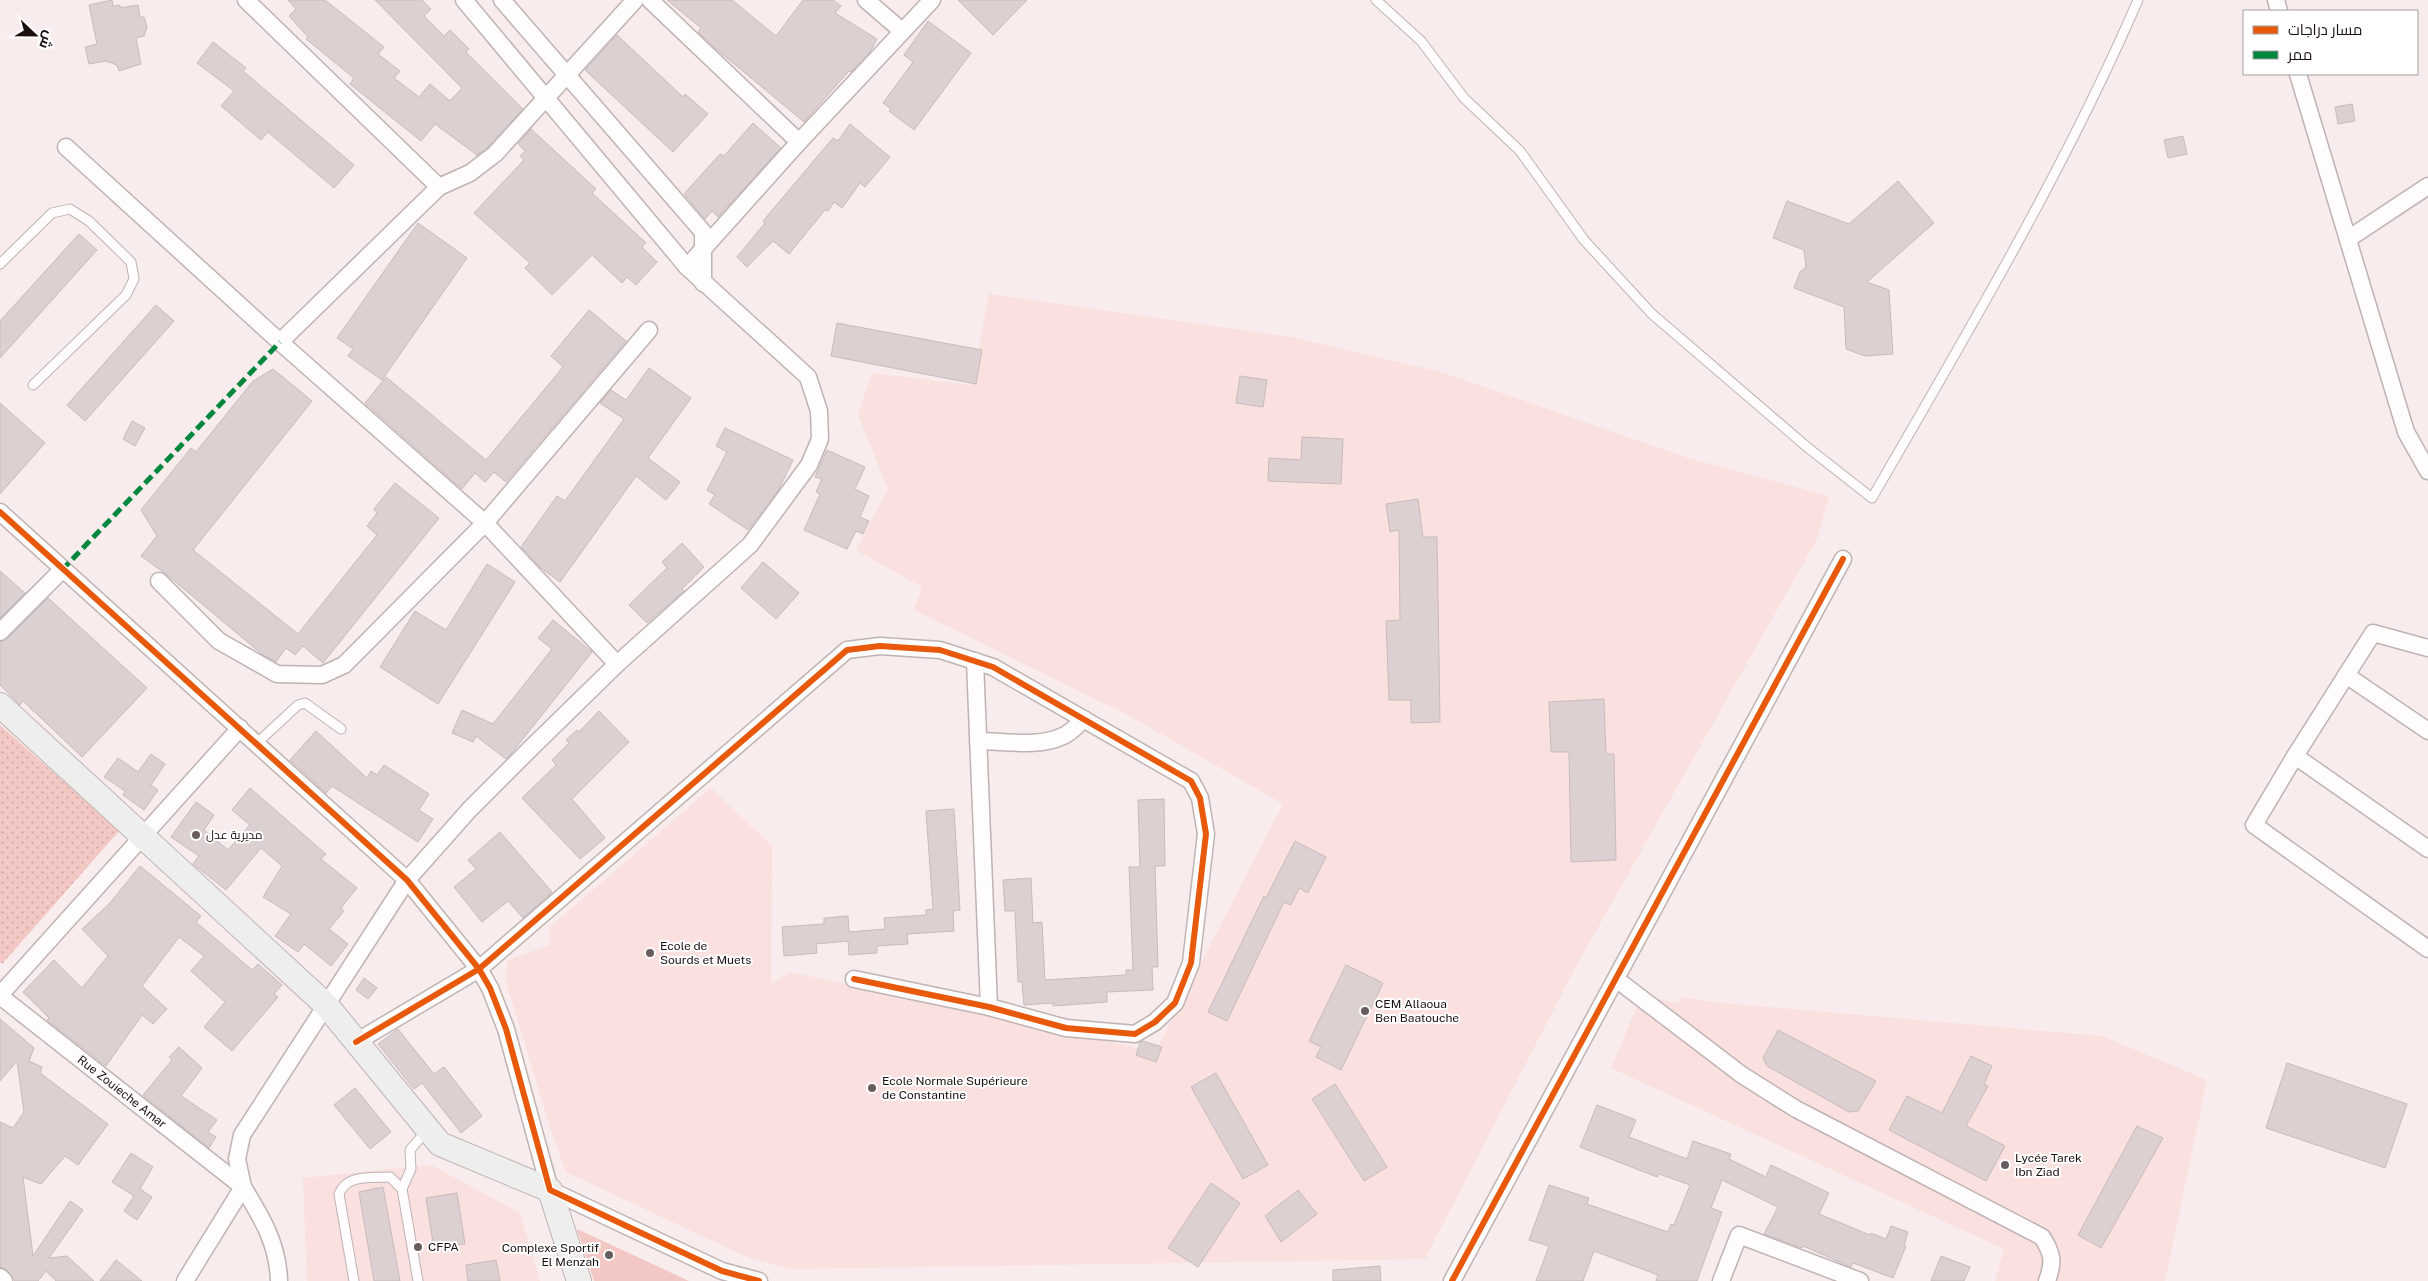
<svg xmlns="http://www.w3.org/2000/svg" width="2428" height="1281" font-family="'Public Sans',Cairo,sans-serif">
<style>
.built{fill:#fae0df}
.park{fill:#f2c7c4}
.garden{fill:url(#garden-dots)}
.building{fill:#ddd0d0;stroke:#c7bbbb}
.lines{fill:none;stroke-linecap:round;stroke-linejoin:round}
.service-casing{stroke:#bfb3b3;stroke-width:11}
.minor-casing{stroke:#bfb3b3;stroke-width:19}
.secondary-casing{stroke:#bfb3b3;stroke-width:26}
.service{stroke:#fefcfc;stroke-width:9}
.minor{stroke:#fefcfc;stroke-width:16}
.secondary{stroke:#eeefec;stroke-width:24}
.quiet{stroke:#00873e;stroke-width:5;stroke-dasharray:10 5;stroke-linecap:butt}
.cycleway-casing{stroke:#fff;stroke-width:9}
.cycleway{stroke:#e8590c;stroke-width:6}
.poi-dot{fill:#685c5c;stroke:#fff;stroke-width:2}
.labels{text-anchor:middle;stroke-width:4;stroke-linejoin:round;paint-order:stroke}
.poi-label{font-size:12px;fill:#1b0f0e;stroke:#fff;text-anchor:start}
.street-label{font-size:12px;fill:#1b0f0e;stroke:#fff}
</style>
<defs>
<pattern id="garden-dots" width="8" height="8" patternUnits="userSpaceOnUse" patternTransform="scale(1.25)"><rect width="8" height="8" fill="#f2c7c4"/><path d="M2 2h.1M6 6h.1" fill="none" stroke="#cfaaa7" stroke-width="1.8" stroke-linecap="round"/></pattern>
</defs>
<rect width="100%" height="100%" fill="#f8ecec"/>
<g class="built">
<polygon points="989,294 1291,337 1441,372 1688,458 1829,496 1817,539 1574,970 1425,1259 789,1269 747,1257 566,1172 549,1124 505,978 508,960 550,945 549,928 711,788 772,846 771,984 790,972 1155,1052 1283,804 1130,716 914,610 922,587 856,550 888,489 858,414 872,373 972,385"/>
<polygon points="1642,995 1677,1003 1682,997 1711,1002 2102,1036 2207,1080 2165,1281 1995,1281 2004,1249 1611,1068"/>
<polygon points="431,1165 520,1213 540,1281 307,1281 303,1178"/>
</g>
<polygon class="park" points="577,1229 689,1281 594,1281"/>
<polygon class="garden" points="0,725 119,831 2,964 0,962"/>
<g class="building">
<polygon points="112,0 113,6 120,5 120,8 138,5 140,17 144,17 147,27 144,36 136,38 141,64 119,71 117,65 106,61 89,64 85,47 97,44 89,5"/>
<polygon points="288,0 325,0 384,47 378,54 400,71 394,78 419,97 430,84 450,101 462,88 375,0 422,0 431,9 424,16 444,36 450,30 469,49 466,52 523,109 488,147 477,155 435,124 421,141 350,84 354,78 306,39 308,37 289,16 296,9"/>
<polygon points="667,0 732,0 776,36 803,0 833,0 841,6 835,13 877,39 870,52 851,72 849,71 804,122 715,48 698,32 701,28"/>
<polygon points="958,0 1027,0 993,35"/>
<polygon points="928,21 971,53 914,130 889,111 891,109 883,103 913,62 904,55"/>
<polygon points="617,35 683,97 685,94 708,114 673,152 585,70"/>
<polygon points="213,42 246,68 243,71 354,165 334,188 268,132 261,140 221,106 234,91 197,63"/>
<polygon points="2352,104 2355,121 2338,124 2335,107"/>
<polygon points="753,123 781,148 718,217 712,211 705,219 684,194 720,154 724,156"/>
<polygon points="850,124 890,157 865,187 860,183 842,208 834,202 828,211 825,210 789,254 773,241 747,267 737,257 765,223 763,221 833,138 838,141"/>
<polygon points="531,129 596,189 592,193 646,243 642,247 657,262 636,285 627,277 622,283 592,255 552,295 525,268 530,263 474,213 524,160 520,156 525,151 518,144"/>
<polygon points="2183,136 2187,154 2168,158 2164,140"/>
<polygon points="1898,181 1934,223 1867,282 1889,290 1893,354 1865,356 1846,349 1844,307 1794,288 1800,272 1806,267 1804,250 1773,238 1787,201 1849,224"/>
<polygon points="418,223 467,258 382,380 348,356 353,349 337,338"/>
<polygon points="79,234 97,250 0,358 0,321"/>
<polygon points="156,305 174,321 85,421 67,405"/>
<polygon points="589,310 626,341 506,482 494,472 485,482 475,473 462,489 365,403 386,377 486,460 563,367 551,356"/>
<polygon points="837,323 982,350 976,384 831,356"/>
<polygon points="649,368 691,398 648,458 680,482 666,500 636,476 560,582 541,568 521,547 557,496 565,501 624,419 600,403 611,390 626,400"/>
<polygon points="273,369 312,401 193,550 298,634 377,535 367,526 377,513 374,509 395,483 439,518 323,663 303,646 295,655 286,648 276,662 263,655 166,574 141,556 157,536 141,510 191,448 196,452 253,381"/>
<polygon points="1240,376 1267,380 1263,407 1236,403"/>
<polygon points="0,403 45,443 0,494"/>
<polygon points="132,421 145,428 135,446 123,439"/>
<polygon points="725,428 793,460 779,489 748,530 709,504 715,495 707,490 727,452 716,446"/>
<polygon points="1302,437 1343,439 1341,484 1268,481 1269,458 1301,460"/>
<polygon points="827,450 865,467 855,489 869,496 860,517 869,521 863,534 856,531 847,549 804,530 820,494 816,492 822,479 815,477"/>
<polygon points="1418,499 1423,537 1437,537 1440,722 1411,723 1411,700 1389,700 1386,621 1400,620 1399,530 1390,532 1386,504"/>
<polygon points="682,543 704,567 682,589 684,591 647,623 629,605 667,568 662,562"/>
<polygon points="763,562 799,593 776,619 741,588"/>
<polygon points="487,564 515,582 438,704 380,667 415,611 446,630"/>
<polygon points="0,571 25,593 0,618"/>
<polygon points="48,598 147,688 82,757 23,701 20,705 0,685 0,642 7,639"/>
<polygon points="553,620 592,652 511,754 506,759 476,736 473,742 452,733 462,710 493,724 552,649 538,638"/>
<polygon points="1604,699 1606,754 1614,754 1616,860 1571,862 1569,752 1551,752 1549,702"/>
<polygon points="599,711 629,742 572,799 605,838 580,859 522,798 556,765 552,760 569,743 566,740 577,730 579,732"/>
<polygon points="316,731 367,778 371,771 377,775 384,765 429,794 419,810 433,819 418,842 332,786 326,793 290,760"/>
<polygon points="151,754 165,764 151,785 158,790 144,810 123,795 125,791 104,777 118,758 138,772"/>
<polygon points="250,788 326,854 321,859 357,888 341,908 344,911 329,929 348,944 331,966 304,944 298,952 275,936 291,914 263,897 282,866 261,848 226,890 193,864 199,856 171,837 196,802 214,815 204,830 228,850 250,825 232,810"/>
<polygon points="1164,799 1165,866 1155,866 1158,967 1152,967 1153,990 1107,992 1107,1002 1053,1006 1053,1003 1024,1005 1022,982 1018,982 1015,911 1005,911 1003,880 1031,878 1033,923 1042,922 1045,980 1126,975 1126,970 1133,970 1129,867 1140,867 1138,800"/>
<polygon points="954,809 960,910 953,911 954,931 907,934 908,944 877,946 877,953 849,955 848,941 816,944 817,953 784,956 782,927 824,924 824,918 848,916 849,932 885,929 884,918 926,915 926,910 933,909 926,811"/>
<polygon points="500,832 552,892 523,918 508,901 482,922 454,887 476,869 468,860"/>
<polygon points="1295,841 1326,857 1308,893 1299,888 1291,905 1284,902 1227,1021 1208,1012 1264,896 1266,898"/>
<polygon points="140,866 201,916 196,922 252,970 258,964 282,985 274,994 278,997 232,1051 204,1027 225,1002 191,971 204,956 179,937 142,986 167,1009 153,1024 142,1015 106,1066 47,1020 49,1018 23,992 54,960 82,988 108,956 82,929 109,904"/>
<polygon points="1346,965 1383,983 1341,1070 1316,1057 1321,1047 1309,1041"/>
<polygon points="364,978 377,988 368,999 356,990"/>
<polygon points="0,1019 34,1048 29,1061 42,1067 40,1073 108,1124 78,1165 65,1156 41,1184 23,1177 33,1256 70,1201 83,1210 49,1258 67,1256 94,1281 56,1281 46,1271 38,1281 15,1281 7,1270 0,1267 0,1122 13,1128 24,1112 17,1061 0,1081"/>
<polygon points="398,1029 434,1074 444,1067 482,1116 461,1133 422,1083 414,1089 378,1044"/>
<polygon points="1778,1030 1876,1081 1858,1111 1849,1112 1767,1066 1763,1058"/>
<polygon points="1143,1041 1162,1047 1156,1062 1136,1055 1140,1043"/>
<polygon points="179,1047 202,1068 181,1096 217,1120 208,1132 216,1137 209,1148 143,1095 172,1060 169,1057"/>
<polygon points="1971,1056 1992,1066 1984,1084 1988,1086 1966,1126 2005,1146 1986,1181 1889,1130 1907,1096 1942,1113"/>
<polygon points="2287,1063 2407,1104 2385,1168 2266,1128"/>
<polygon points="1216,1073 1268,1165 1243,1179 1191,1087"/>
<polygon points="1335,1084 1387,1167 1364,1181 1312,1099"/>
<polygon points="355,1088 391,1132 370,1149 334,1105"/>
<polygon points="1597,1105 1636,1120 1629,1137 1687,1159 1693,1141 1731,1154 1729,1159 1766,1177 1771,1165 1829,1193 1819,1214 1870,1235 1871,1233 1886,1239 1891,1226 1908,1232 1904,1245 1906,1246 1893,1278 1853,1263 1851,1267 1803,1246 1802,1248 1764,1234 1778,1207 1722,1180 1711,1208 1722,1212 1697,1281 1656,1281 1658,1275 1594,1251 1583,1281 1536,1281 1549,1246 1529,1240 1549,1185 1589,1198 1587,1204 1668,1232 1671,1224 1674,1225 1690,1185 1659,1174 1657,1177 1580,1147"/>
<polygon points="2137,1126 2163,1138 2101,1248 2078,1235"/>
<polygon points="131,1153 153,1167 140,1189 152,1197 137,1220 124,1211 134,1196 112,1182"/>
<polygon points="1211,1183 1240,1203 1198,1267 1168,1248"/>
<polygon points="383,1187 400,1281 374,1281 359,1192"/>
<polygon points="1298,1190 1317,1214 1281,1242 1265,1216"/>
<polygon points="457,1193 465,1244 434,1249 426,1198"/>
<polygon points="1941,1256 1970,1267 1964,1281 1931,1281"/>
<polygon points="116,1260 142,1281 100,1281"/>
<polygon points="496,1260 500,1281 468,1281 466,1265"/>
<polygon points="1380,1266 1381,1281 1333,1281 1333,1270"/>
</g>
<g class="lines">
<defs>
<g id="service">
<path d="M1376,0L1421,41L1464,98L1520,151L1584,240L1652,314L1807,447L1872,498C1966,335 2063,173 2138,0"/>
<polyline points="0,264 52,213 70,209 89,221 131,262 134,279 126,295 33,385"/>
<polyline points="257,743 298,705 305,703 341,729"/>
<polyline points="402,1189 411,1169 410,1150 427,1130"/>
<path d="M354,1281L339,1194C347,1174 370,1178 390,1177L402,1189L418,1281"/>
</g>
<g id="minor">
<polyline points="246,0 439,187 470,173 495,154 635,0"/>
<polyline points="502,0 703,232 703,283"/>
<polyline points="650,0 799,142"/>
<polyline points="866,0 902,31"/>
<polyline points="2276,0 2279,11"/>
<polyline points="2298,74 2406,432 2428,471"/>
<polyline points="66,147 280,342 485,523 617,664"/>
<polyline points="2348,239 2428,186"/>
<polyline points="687,267 799,142 932,0"/>
<polyline points="280,342 439,187"/>
<polyline points="0,512 407,880 479,969 490,988 506,1029 550,1190 722,1271 759,1281"/>
<polyline points="159,581 219,641 277,674 322,675 344,665 485,523 649,330"/>
<polyline points="0,632 62,570"/>
<polyline points="2428,648 2373,633 2295,756 2428,849"/>
<polyline points="975,661 989,1007"/>
<polyline points="2346,675 2428,731"/>
<path d="M978,741C1004,741 1039,748 1063,736C1071,733 1077,725 1084,719"/>
<polyline points="2295,756 2254,825 2428,949"/>
<path d="M1616,979L1742,1075L1796,1109L2042,1237C2053,1254 2054,1262 2047,1281"/>
<polyline points="0,995 240,728"/>
<path id="s1" d="M0,996L243,1187"/>
<polyline points="356,1042 479,969 847,650 880,646 940,650 993,667 1191,781 1200,798 1206,834 1191,963 1175,1003 1155,1022 1135,1034 1066,1028 989,1007 854,979"/>
<polyline points="243,1187 237,1159 242,1135 407,880 470,809 529,750 617,664 750,545 809,465 820,439 819,411 808,377 687,267 464,0"/>
<polyline points="0,1277 4,1281"/>
<path d="M185,1281L243,1187C262,1218 278,1244 279,1281"/>
<polyline points="1452,1281 1843,559"/>
<polyline points="1721,1281 1739,1235 1860,1281"/>
</g>
<polyline id="secondary" points="0,705 327,1006 440,1144 550,1190 579,1281"/>
</defs>
<use href="#service" class="service-casing"/>
<use href="#minor" class="minor-casing"/>
<use href="#secondary" class="secondary-casing"/>
<use href="#service" class="service"/>
<use href="#minor" class="minor"/>
<use href="#secondary" class="secondary"/>
<polyline class="quiet" points="62,570 280,342"/>
<defs>
<g id="cycleway">
<polyline points="0,512 407,880 479,969 490,988 506,1029 550,1190 722,1271 759,1281"/>
<polyline points="356,1042 479,969 847,650 880,646 940,650 993,667 1191,781 1200,798 1206,834 1191,963 1175,1003 1155,1022 1135,1034 1066,1028 989,1007 854,979"/>
<polyline points="1452,1281 1843,559"/>
</g>
</defs>
<use href="#cycleway" class="cycleway-casing"/>
<use href="#cycleway" class="cycleway"/>
</g>
<g class="poi-dot">
<circle cx="196" cy="835" r="5"/>
<circle cx="650" cy="953" r="5"/>
<circle cx="1365" cy="1011" r="5"/>
<circle cx="872" cy="1088" r="5"/>
<circle cx="2005" cy="1165" r="5"/>
<circle cx="418" cy="1247" r="5"/>
<circle cx="609" cy="1255" r="5"/>
</g>
<g class="labels">
<g class="poi-label">
<text x="206" y="839">مديرية عدل</text>
<text x="660" y="950">Ecole de<tspan x="660" dy="14">Sourds et Muets</tspan></text>
<text x="1375" y="1008">CEM Allaoua<tspan x="1375" dy="14">Ben Baatouche</tspan></text>
<text x="882" y="1085">Ecole Normale Supérieure<tspan x="882" dy="14">de Constantine</tspan></text>
<text x="2015" y="1162">Lycée Tarek<tspan x="2015" dy="14">Ibn Ziad</tspan></text>
<text x="428" y="1251">CFPA</text>
<text x="599" y="1252" text-anchor="end">Complexe Sportif<tspan x="599" dy="14">El Menzah</tspan></text>
</g>
<g class="street-label">
<text dy="4" stroke="none"><textPath href="#s1" startOffset="155">Rue Zouieche Amar</textPath></text>
</g>
</g>
<rect x="2243" y="10" width="175" height="65" fill="#ffffff" stroke="#a49f9f"/>
<rect x="2253" y="26" width="25" height="8" fill="#e8590c" stroke="#a49f9f"/>
<text x="2288" y="35" font-size="15" fill="#1b0f0e">مسار دراجات</text>
<rect x="2253" y="51" width="25" height="8" fill="#00873e" stroke="#a49f9f"/>
<text x="2288" y="60" font-size="15" fill="#1b0f0e">ممر</text>
<g transform="translate(35 35) rotate(112)" stroke="#ffffff" stroke-width="4" paint-order="stroke">
<path d="M0-4L9 19L0 12L-9 19Z" fill="#1b0f0e"/>
<text y="-8" font-size="14" font-weight="bold" text-anchor="middle" fill="#1b0f0e">ش</text>
</g>
</svg>
